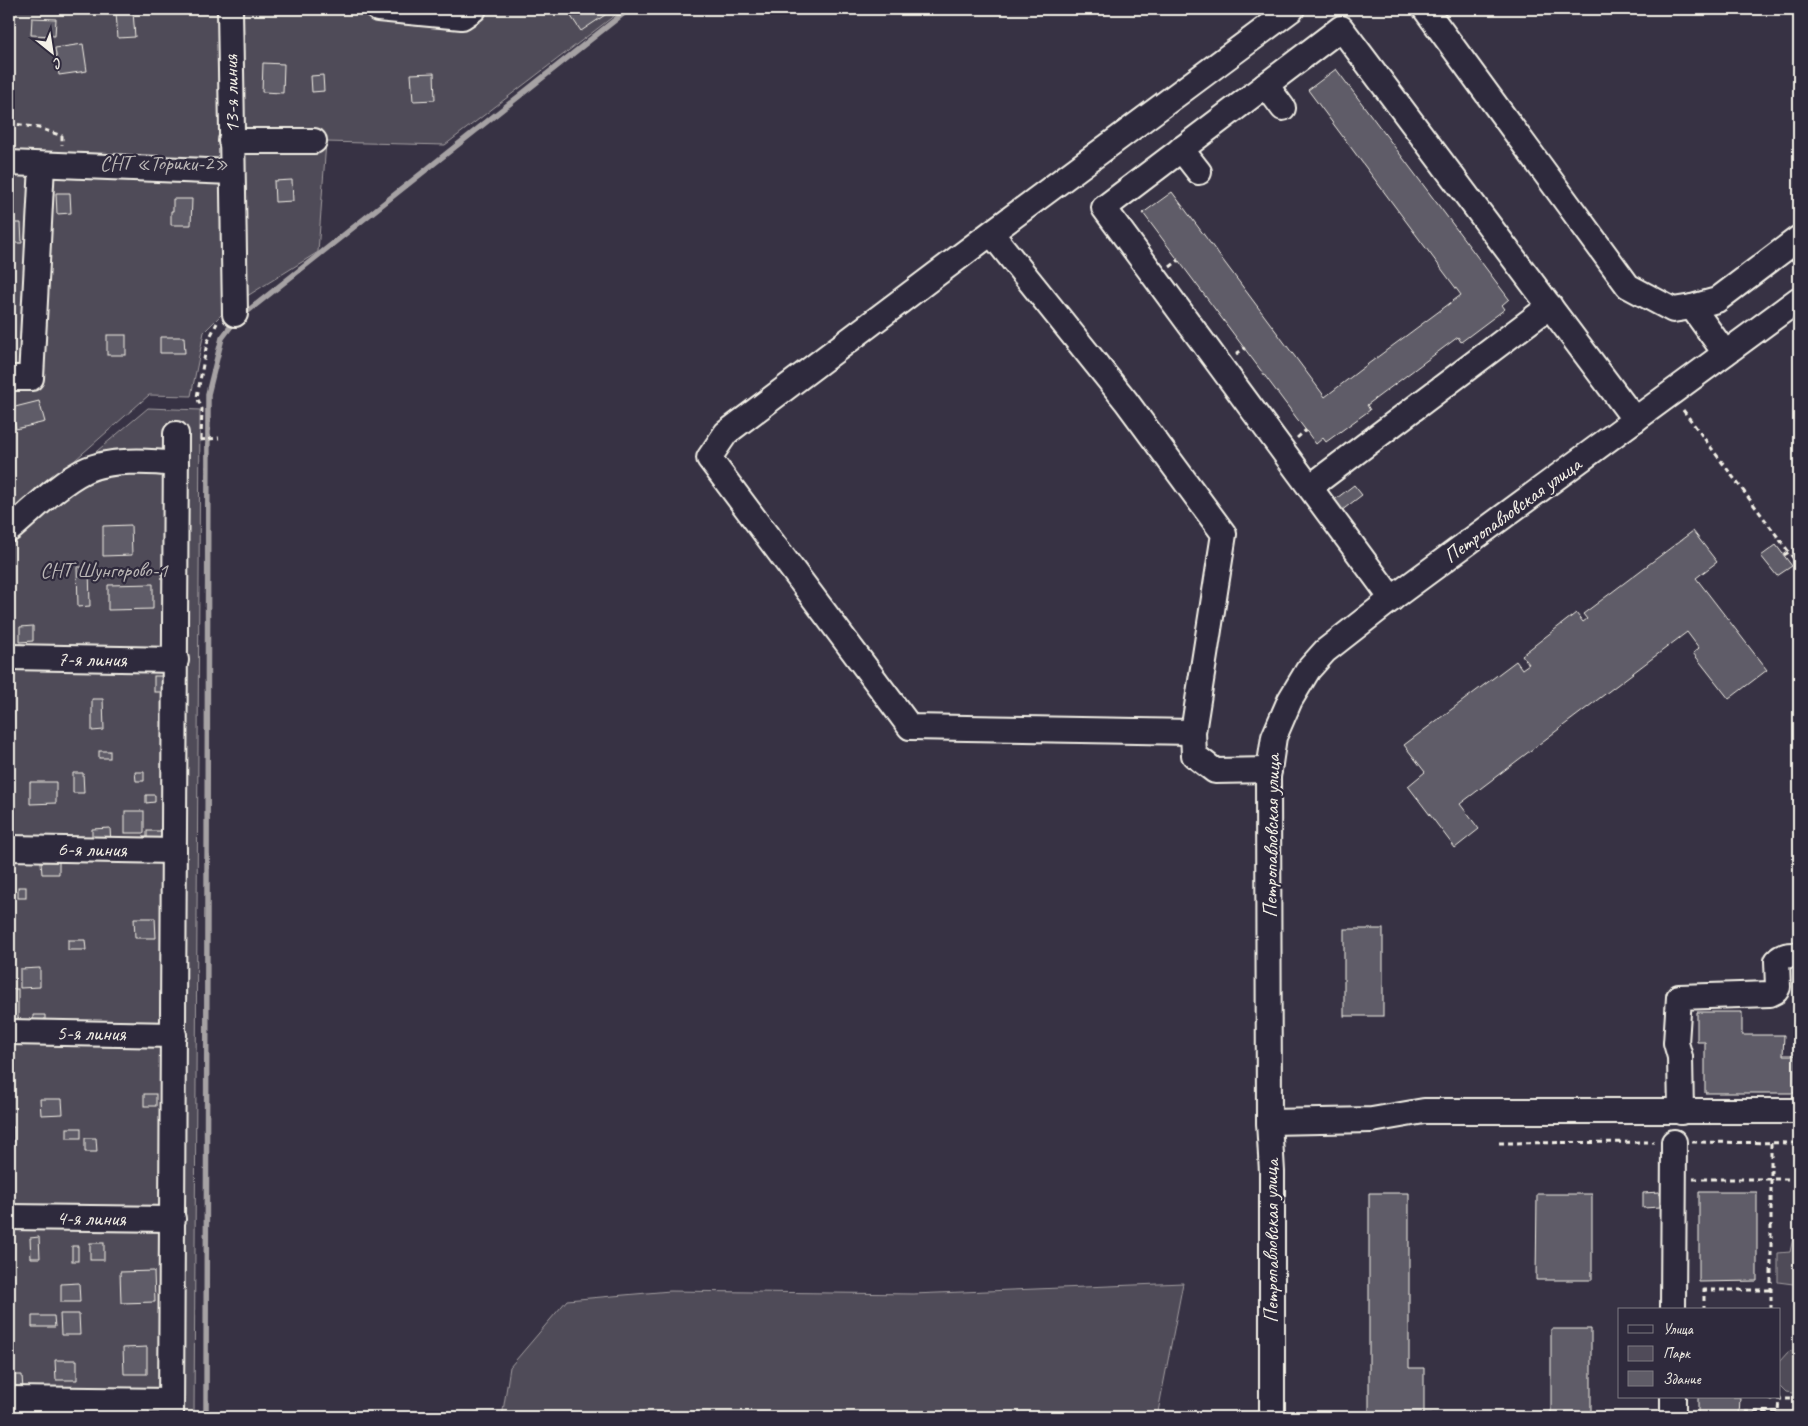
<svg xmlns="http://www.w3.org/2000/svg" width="1808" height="1426" font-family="Caveat,sans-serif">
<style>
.green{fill:#504b59;stroke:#a29ea0}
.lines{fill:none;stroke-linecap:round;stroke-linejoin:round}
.stream{stroke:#a6a2a4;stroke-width:5.5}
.building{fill:#5f5c67;stroke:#f4f1e8}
.minor-casing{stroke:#f4f1e8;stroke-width:28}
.path{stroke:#f4f1e8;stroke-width:3;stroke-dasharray:5 4;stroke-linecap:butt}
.minor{stroke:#2f2a3d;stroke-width:24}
.labels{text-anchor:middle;stroke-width:4.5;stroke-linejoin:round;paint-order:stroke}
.street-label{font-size:21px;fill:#f4f1e8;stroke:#2f2a3d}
.park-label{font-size:21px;fill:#bbb7b6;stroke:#2f2a3d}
</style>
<rect width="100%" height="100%" fill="#373244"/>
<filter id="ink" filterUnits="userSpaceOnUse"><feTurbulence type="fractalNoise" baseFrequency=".02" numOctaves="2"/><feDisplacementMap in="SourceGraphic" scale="10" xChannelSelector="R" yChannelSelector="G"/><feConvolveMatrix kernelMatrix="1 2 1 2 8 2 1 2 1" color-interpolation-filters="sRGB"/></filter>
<g filter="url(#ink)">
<g class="green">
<polygon points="9,9 623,9 445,145 326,142 318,252 244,298 236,300 204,332 191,396 149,395 9,518"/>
<polygon points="148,408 200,410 194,1417 9,1417 9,525"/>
<polygon points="1799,1232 1799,1281 1793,1284 1778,1282 1778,1253 1790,1252 1793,1238"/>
<polygon points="1183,1283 1157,1417 502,1417 510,1367 567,1300 670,1291 913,1294"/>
<polygon points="1799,1348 1799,1394 1786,1392 1779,1385 1779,1362 1788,1352"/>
</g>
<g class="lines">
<polyline class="stream" points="206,1417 208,394 222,338 234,322 629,9"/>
</g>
<g class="building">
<polygon points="566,9 614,9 581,31"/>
<polygon points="133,12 135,37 118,38 116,13"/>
<polygon points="32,18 56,19 55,36 31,35"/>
<polygon points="83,44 87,71 59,75 55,48"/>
<polygon points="263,63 284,64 283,93 262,92"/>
<polygon points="1336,69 1509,299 1502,305 1505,309 1461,342 1458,337 1367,405 1370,410 1326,442 1323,438 1316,444 1143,213 1172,192 1325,397 1360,370 1461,295 1308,90"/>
<polygon points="434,73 435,100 413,101 411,74"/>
<polygon points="323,75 324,91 312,92 311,76"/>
<polygon points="292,180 293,201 275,202 274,181"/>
<polygon points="56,193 70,193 71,213 57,214"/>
<polygon points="173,199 192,199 191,225 171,225 171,211 173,211"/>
<polygon points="9,223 21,223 22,243 9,243"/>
<rect x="107" y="335" width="19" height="20"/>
<polygon points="160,337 184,337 185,353 160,353"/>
<polygon points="39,401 45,422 16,429 11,408"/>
<polygon points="1354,485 1362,495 1341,511 1333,501"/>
<polygon points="131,525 132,555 103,556 103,526"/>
<polygon points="1693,531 1717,562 1696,578 1767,670 1729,699 1693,653 1699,648 1687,632 1460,804 1479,829 1455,848 1408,786 1425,772 1404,745 1516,661 1522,669 1529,664 1522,655 1576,613 1583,622 1587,619 1583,614"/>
<polygon points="1776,545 1792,566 1777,576 1761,556"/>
<polygon points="77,567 89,567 90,606 78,607"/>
<polygon points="153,584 153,609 108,610 108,585"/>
<polygon points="33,626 33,641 20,642 20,627"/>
<rect x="154" y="676" width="11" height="16"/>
<polygon points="92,699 103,699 104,730 92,731"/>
<rect x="99" y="751" width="11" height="7"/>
<polygon points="135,772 144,772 144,781 136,781"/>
<polygon points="73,773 83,773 84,793 73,793"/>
<polygon points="30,782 56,782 56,803 30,804"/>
<polygon points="146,795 155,795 155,802 146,803"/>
<rect x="125" y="811" width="19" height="22"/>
<polygon points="110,828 111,843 92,843 92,829"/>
<rect x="147" y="831" width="17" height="13"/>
<polygon points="59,861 59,874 42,874 41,862"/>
<rect x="18" y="887" width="8" height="11"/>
<polygon points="134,918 155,918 156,938 135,938"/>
<rect x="1344" y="929" width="39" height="87"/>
<polygon points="68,940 85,940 86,950 68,950"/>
<polygon points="40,968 40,987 20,988 20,969"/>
<polygon points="1799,971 1799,1093 1705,1093 1705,1042 1697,1042 1697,1012 1742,1012 1742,1035 1784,1035 1783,1055 1796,1055 1796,998 1799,998"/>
<rect x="9" y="989" width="9" height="33"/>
<polygon points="33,1015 45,1015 45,1022 33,1023"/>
<rect x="144" y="1094" width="12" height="12"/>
<polygon points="40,1099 62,1099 63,1114 41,1115"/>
<rect x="9" y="1127" width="5" height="14"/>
<rect x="67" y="1128" width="14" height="10"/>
<polygon points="85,1138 96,1138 97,1152 85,1152"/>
<polygon points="1659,1192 1660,1207 1643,1208 1643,1193"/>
<polygon points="1699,1192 1757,1192 1757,1281 1699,1282"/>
<polygon points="1369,1193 1409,1193 1409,1368 1424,1368 1424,1415 1551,1415 1551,1329 1591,1329 1591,1417 1369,1417"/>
<polygon points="1537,1194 1592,1194 1592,1280 1536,1280"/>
<polygon points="39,1237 40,1258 31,1258 30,1238"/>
<rect x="90" y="1243" width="14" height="17"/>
<rect x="72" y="1246" width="6" height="15"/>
<polygon points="154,1271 155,1302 121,1303 120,1272"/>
<polygon points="79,1283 80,1302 61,1302 61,1284"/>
<polygon points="60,1314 79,1314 80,1335 61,1335"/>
<polygon points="32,1316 54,1316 55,1327 32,1327"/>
<polygon points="147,1347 147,1374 124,1374 123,1348"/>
<polygon points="55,1360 77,1360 77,1380 56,1380"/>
<polygon points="15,1375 22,1375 23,1390 15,1390"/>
<polygon points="1698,1397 1740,1397 1739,1417 1698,1417"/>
</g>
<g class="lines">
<defs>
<g id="minor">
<polyline points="230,9 235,314"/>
<polyline points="378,9 462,17 474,9"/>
<polyline points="1425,9 1628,286 1673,310 1692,307 1725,353"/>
<polyline points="1266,85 1283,108"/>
<polyline points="231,141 314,141"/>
<polyline points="1181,149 1199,172"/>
<polyline points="9,163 232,172"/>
<polyline points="991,233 1126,401 1224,534 1193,732 910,727 709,458 726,433 991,233 1292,9"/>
<polyline points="1692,307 1717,300 1799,238"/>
<polyline points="9,378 31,378 42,165"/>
<polyline points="1310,487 1550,306"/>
<path d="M9,530C32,511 58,484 84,471C108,459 150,461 176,464"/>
<polyline points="1392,599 1104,208 1341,28 1635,420"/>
<polyline points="9,657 176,660"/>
<polyline points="1193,732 1194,755 1215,771 1269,770"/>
<polyline points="9,848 174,851"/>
<polyline points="9,1032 174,1035"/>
<path d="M1681,1112L1680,1057L1676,1043L1679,997L1770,994L1776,991L1778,987L1777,961C1783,954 1791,955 1799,955"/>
<polyline points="1269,1122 1372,1120 1424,1111 1799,1111"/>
<polyline points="9,1217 173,1219"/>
<polyline points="1673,1310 1674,1142"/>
<polyline points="9,1399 171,1401"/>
<polyline points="171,1417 176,434"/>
<polyline points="1272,1417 1272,1172 1269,1122 1268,777 1274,737 1290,700 1308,670 1325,651 1394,597 1799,299"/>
<polyline points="1673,1417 1673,1397"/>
</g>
</defs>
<use href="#minor" class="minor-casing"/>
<g class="path">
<polyline points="9,123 39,128 62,136 62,145"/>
<polyline points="1170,267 1179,260"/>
<polyline points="1236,354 1245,348"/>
<polyline points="1683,410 1789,552"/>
<polyline points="1297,438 1306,430"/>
<polyline points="200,440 219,438"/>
<polyline points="201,440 202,409 197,397 207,343 217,323"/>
<polyline points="1784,555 1789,552 1799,566"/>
<polyline points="1692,1142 1799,1143"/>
<polyline points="1499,1143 1654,1142"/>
<polyline points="1693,1179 1799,1179"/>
<polyline points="1704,1310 1704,1290 1771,1290"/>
<polyline points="1771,1310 1771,1142"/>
<polyline points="1770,1397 1770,1399 1799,1399"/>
<polyline points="1745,1412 1778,1412 1779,1399"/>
</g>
<use href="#minor" class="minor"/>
</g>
</g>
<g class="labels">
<g class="street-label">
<text transform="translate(231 94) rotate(-91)" y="7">13-я линия</text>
<text transform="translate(1512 510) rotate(-36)" y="7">Петропавловская улица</text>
<text transform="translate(92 659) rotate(1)" y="7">7-я линия</text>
<text transform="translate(1271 836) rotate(-89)" y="7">Петропавловская улица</text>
<text transform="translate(92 849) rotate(1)" y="7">6-я линия</text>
<text transform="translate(91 1033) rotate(1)" y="7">5-я линия</text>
<text transform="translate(91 1218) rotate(1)" y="7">4-я линия</text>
<text transform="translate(1271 1241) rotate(-90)" y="7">Петропавловская улица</text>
</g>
<g class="park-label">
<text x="164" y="170">СНТ «Торики-2»</text>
<text x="104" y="577">СНТ Шунгорово-1</text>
</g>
</g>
<rect width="1808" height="1426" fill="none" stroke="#2f2a3d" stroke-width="30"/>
<rect x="15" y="15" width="1778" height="1396" fill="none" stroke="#f4f1e8" stroke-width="2" filter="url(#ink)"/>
<rect x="1618" y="1308" width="162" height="90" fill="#2f2a3d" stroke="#7e7a81"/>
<rect x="1628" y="1325" width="25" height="8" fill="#2f2a3d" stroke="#7e7a81"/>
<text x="1663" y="1334" font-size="15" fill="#f4f1e8">Улица</text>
<rect x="1628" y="1346" width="25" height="15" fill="#504b59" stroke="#7e7a81"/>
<text x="1663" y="1358" font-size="15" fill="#f4f1e8">Парк</text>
<rect x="1628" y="1371" width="25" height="15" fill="#5f5c67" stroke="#7e7a81"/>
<text x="1663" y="1384" font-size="15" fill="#f4f1e8">Здание</text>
<g transform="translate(52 52) rotate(150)" stroke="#2f2a3d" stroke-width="4" paint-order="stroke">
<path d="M0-4L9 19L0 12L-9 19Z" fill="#f4f1e8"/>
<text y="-8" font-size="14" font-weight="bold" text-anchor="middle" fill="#f4f1e8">С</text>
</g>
</svg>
